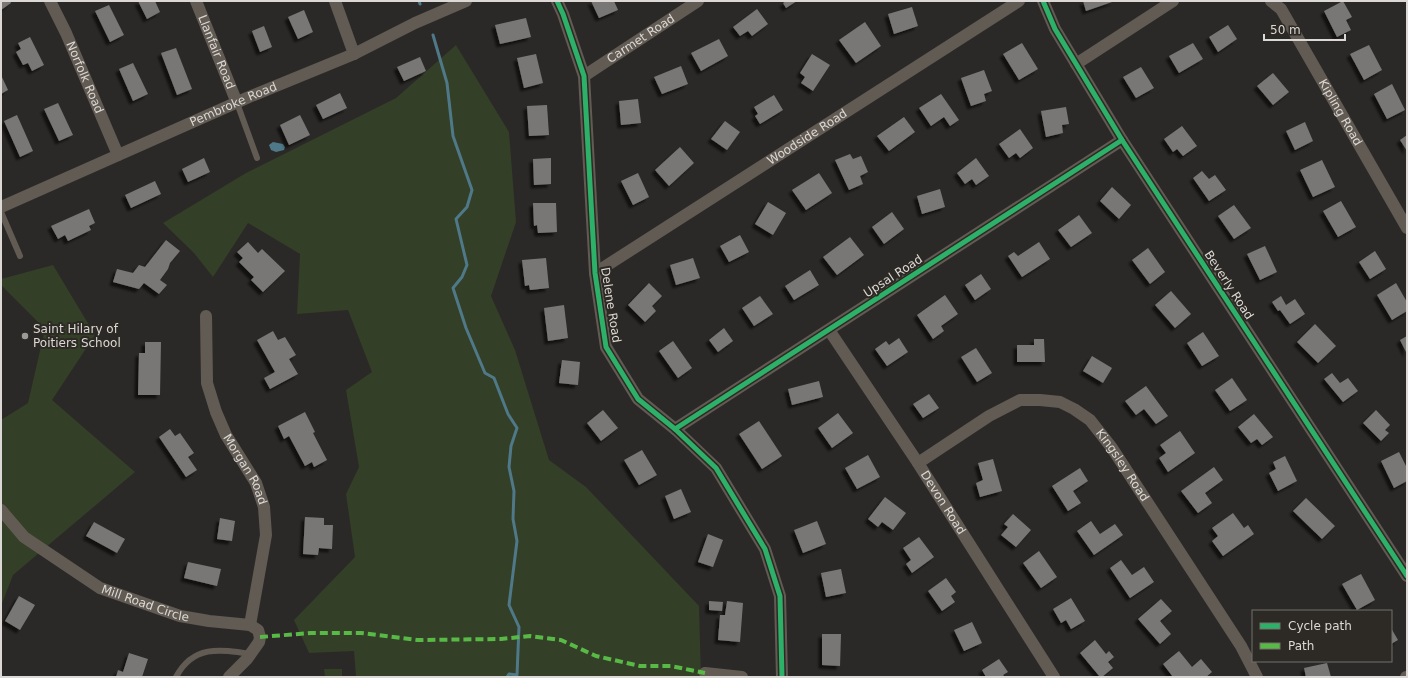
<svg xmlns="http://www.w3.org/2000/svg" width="1408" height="678" font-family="'DejaVu Sans',sans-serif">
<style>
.green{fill:#333f26}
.water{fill:#4f7988}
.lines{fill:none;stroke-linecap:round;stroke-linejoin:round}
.stream{stroke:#4f7988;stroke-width:3}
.building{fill:#797775;filter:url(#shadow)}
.lane{stroke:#625b53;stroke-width:6}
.street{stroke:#625b53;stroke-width:12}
.quiet{stroke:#58b947;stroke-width:4;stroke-dasharray:8 4;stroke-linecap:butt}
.cycleway-casing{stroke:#2d2a25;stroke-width:8}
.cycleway{stroke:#2db169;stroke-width:5}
.poi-dot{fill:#9d9b98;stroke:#2d2a25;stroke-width:1.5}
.labels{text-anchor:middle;stroke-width:4;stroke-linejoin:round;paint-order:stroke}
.street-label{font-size:12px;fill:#dbd8d5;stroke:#2d2a25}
.poi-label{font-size:12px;fill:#dbd8d5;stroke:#2d2a25;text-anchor:start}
</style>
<defs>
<filter id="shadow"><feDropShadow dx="-3.5" dy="3.5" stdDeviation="1" flood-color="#0009"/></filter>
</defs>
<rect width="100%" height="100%" fill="#2b2927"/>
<g class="green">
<polygon points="456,45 509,132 516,222 491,296 515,350 549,460 586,487 699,606 701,677 356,677 354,651 309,653 294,620 355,557 346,494 359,467 346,390 372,372 348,310 297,314 300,254 248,223 213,277 194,253 163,223 246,173 396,98"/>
<polygon points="53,265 95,335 52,400 135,472 13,575 1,606 1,420 28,403 45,329 1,285 1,279"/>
<polygon points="324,669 342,669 342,677 325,677"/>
</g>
<polygon class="water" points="273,142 283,144 285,147 284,150 276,152 271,150 269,145"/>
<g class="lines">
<g class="stream">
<polyline points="419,1 420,4"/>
<polyline points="433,35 447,83 453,136 472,190 467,207 456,219 467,265 462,277 453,288 466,328 485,373 494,378 508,414 517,428 511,446 509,467 514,491 513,519 517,541 509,605 519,627 517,675 509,674 507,677"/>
</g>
</g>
<g class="building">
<polygon points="1,1 10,1 11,3 1,10"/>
<polygon points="138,1 155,1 160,12 147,19"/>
<polygon points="591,1 614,1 618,10 599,18"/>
<polygon points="786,1 797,1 786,8 783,3"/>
<polygon points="1083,1 1115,1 1086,11"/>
<polygon points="1343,1 1352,17 1346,20 1351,30 1337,37 1324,11"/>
<polygon points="109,5 124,35 110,42 95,11"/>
<polygon points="912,7 918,26 894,34 888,14"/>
<polygon points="757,9 768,24 752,36 748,31 740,36 733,27"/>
<polygon points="304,10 313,32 298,39 288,17"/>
<polygon points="526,18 531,37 500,44 495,25"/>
<polygon points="865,22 881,46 856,63 839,40"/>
<polygon points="1228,25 1237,39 1218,52 1209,37"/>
<polygon points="264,26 272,47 260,52 252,31"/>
<polygon points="30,37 44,65 32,71 28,63 23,65 16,52 21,49 18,43"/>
<polygon points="719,39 728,56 701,71 691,53"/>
<polygon points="1022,43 1038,69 1019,80 1003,54"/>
<polygon points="1193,43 1203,59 1179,73 1169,56"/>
<polygon points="1369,45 1382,70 1364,80 1350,54"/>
<polygon points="176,48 192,89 177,95 161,53"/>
<polygon points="536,54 543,83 524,88 517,58"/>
<polygon points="812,54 830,65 813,91 801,83 805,77 800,73"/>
<polygon points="420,57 426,71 404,81 397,67"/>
<polygon points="133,63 148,94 133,101 119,69"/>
<polygon points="681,66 688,84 662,94 654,77"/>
<polygon points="1141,67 1154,88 1136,98 1123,77"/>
<polygon points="984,70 992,91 984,94 986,101 971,106 961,78"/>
<polygon points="1273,73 1289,92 1273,105 1257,86"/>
<polygon points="1,75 8,90 1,94"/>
<polygon points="1392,84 1405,110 1387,119 1374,94"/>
<polygon points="340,93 347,108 323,119 316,105"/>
<polygon points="941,94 959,120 950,126 944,117 931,126 919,108"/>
<polygon points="774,95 783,110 760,124 755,116 758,114 754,107"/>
<polygon points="638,99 641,123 621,125 619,101"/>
<polygon points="58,103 73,135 59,141 44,109"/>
<polygon points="547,105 549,135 529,136 527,106"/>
<polygon points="1066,107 1069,124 1062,125 1063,133 1046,137 1041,111"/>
<polygon points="17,115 33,151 20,157 4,121"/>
<polygon points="300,115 310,135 289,145 280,125"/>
<polygon points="904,117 915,132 889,151 877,136"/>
<polygon points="725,121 740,132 727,150 711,139"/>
<polygon points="1305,122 1313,141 1295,150 1286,131"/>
<polygon points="1182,126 1197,146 1183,156 1177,149 1173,152 1164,139"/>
<polygon points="1020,129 1033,148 1020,158 1016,153 1009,158 999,144"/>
<polygon points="1407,135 1407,151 1400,140"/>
<polygon points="680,147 694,163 669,186 655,170"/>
<polygon points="850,154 853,159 861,156 868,172 860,176 863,184 849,190 835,160"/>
<polygon points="204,158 210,172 188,182 182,169"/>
<polygon points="551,158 551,184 534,185 533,159"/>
<polygon points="976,158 989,176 976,185 972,179 965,184 957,173"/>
<polygon points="1322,160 1335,187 1313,197 1300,170"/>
<polygon points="1202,171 1209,179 1215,175 1226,190 1209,201 1193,178"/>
<polygon points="638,173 649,197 633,205 621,181"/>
<polygon points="819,173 832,193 806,210 792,190"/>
<polygon points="155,181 161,194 131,208 125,195"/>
<polygon points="1112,187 1131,205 1119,219 1100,201"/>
<polygon points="940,189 945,207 922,214 917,196"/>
<polygon points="1341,201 1356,227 1338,237 1323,211"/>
<polygon points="768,202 786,213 773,235 755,224"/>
<polygon points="533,203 556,203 557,232 538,233 537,225 534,226"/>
<polygon points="1234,205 1251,228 1234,239 1218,216"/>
<polygon points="89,209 95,223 89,226 91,230 68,241 65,235 58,239 51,226"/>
<polygon points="892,212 904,229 884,244 872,227"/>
<polygon points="1079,215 1092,233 1071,247 1058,230"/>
<polygon points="740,235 749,252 729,262 720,246"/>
<polygon points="850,237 864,255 837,275 823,257"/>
<polygon points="166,240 180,251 170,263 168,269 160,280 167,285 159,294 144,283 139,289 113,282 117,269 133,273 139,265 145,267"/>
<polygon points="248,242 258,253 262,249 285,271 263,292 251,280 254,277 239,262 243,258 237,252"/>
<polygon points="1039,242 1050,259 1022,277 1008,256 1014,252 1018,256"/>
<polygon points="1265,246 1277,272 1260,280 1247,254"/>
<polygon points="1148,248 1165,272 1150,284 1132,260"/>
<polygon points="1375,251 1386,269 1370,279 1359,262"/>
<polygon points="546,258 549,288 530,290 529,285 525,286 522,260"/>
<polygon points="693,258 700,278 676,285 670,265"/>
<polygon points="810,270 819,285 794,300 785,286"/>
<polygon points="981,274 991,289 975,300 965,285"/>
<polygon points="649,283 662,296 652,306 656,311 645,322 628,305"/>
<polygon points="1396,283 1407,302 1407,311 1392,320 1377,295"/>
<polygon points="1171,291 1191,314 1175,328 1155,305"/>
<polygon points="945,295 958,314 941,326 944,331 933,339 917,315"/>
<polygon points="760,296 773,314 754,326 742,308"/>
<polygon points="1281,296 1286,305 1295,299 1305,314 1290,324 1280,310 1278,311 1272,302"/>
<polygon points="564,305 568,338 548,341 544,308"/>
<polygon points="1315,324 1336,346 1318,363 1297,342"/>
<polygon points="724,328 733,341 718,352 709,340"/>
<polygon points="273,331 278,340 285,337 296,355 289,359 298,374 270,389 264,378 275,372 257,340"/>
<polygon points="1203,332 1219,356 1202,366 1187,343"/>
<polygon points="1407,336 1407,354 1400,340"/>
<polygon points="899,338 908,352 887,366 875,349 886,341 889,345"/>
<polygon points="1034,339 1044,339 1045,362 1017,362 1017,345 1034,345"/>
<polygon points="673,341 692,368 678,378 659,351"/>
<polygon points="145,342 161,342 160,395 138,395 139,353 145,353"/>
<polygon points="976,348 992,373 977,382 961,357"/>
<polygon points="1092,356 1112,368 1103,383 1083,371"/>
<polygon points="562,360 580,362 578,385 559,383"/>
<polygon points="1332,373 1340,383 1348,378 1358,391 1343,402 1324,379"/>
<polygon points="1232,378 1247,400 1230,411 1215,390"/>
<polygon points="819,381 823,397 792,405 788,389"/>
<polygon points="1146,386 1168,416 1156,424 1144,409 1136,415 1125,401"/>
<polygon points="929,394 939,408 923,418 913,404"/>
<polygon points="603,410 618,428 601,441 587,423"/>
<polygon points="1376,410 1390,425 1385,430 1389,433 1381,441 1363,423"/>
<polygon points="305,412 315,432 313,433 327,460 314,467 312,462 305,466 289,436 284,439 278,426"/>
<polygon points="838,413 853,433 832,448 818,428"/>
<polygon points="1254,414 1273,437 1262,445 1257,439 1251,443 1238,427"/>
<polygon points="759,421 782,456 762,469 739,434"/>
<polygon points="170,429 175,436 180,433 194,453 188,457 197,470 186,477 159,437"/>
<polygon points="1180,431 1195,453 1168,472 1159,458 1166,453 1160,445"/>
<polygon points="642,450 657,475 639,485 624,460"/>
<polygon points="1399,452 1407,468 1407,481 1394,488 1381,461"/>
<polygon points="868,455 880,477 857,489 845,468"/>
<polygon points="1285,456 1297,481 1278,491 1269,473 1276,469 1273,462"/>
<polygon points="993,459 1002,491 980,497 976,483 983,480 978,463"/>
<polygon points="1214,467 1223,480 1205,493 1212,503 1198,513 1181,491"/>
<polygon points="1080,468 1088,481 1073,491 1081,503 1068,511 1052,486"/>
<polygon points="681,489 691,512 674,519 665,496"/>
<polygon points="885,497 906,513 893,530 882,522 878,527 868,519"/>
<polygon points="1306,498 1335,526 1322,539 1293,511"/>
<polygon points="1233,513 1244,528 1248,525 1254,534 1223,556 1212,541 1218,536 1212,528"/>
<polygon points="1013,514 1031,530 1016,547 1001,535 1008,527 1004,524"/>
<polygon points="305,517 324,518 324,525 333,525 332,549 319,548 318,555 303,554"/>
<polygon points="220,518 235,521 232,541 217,539"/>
<polygon points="817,521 826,544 803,553 794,530"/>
<polygon points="1091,521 1100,534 1115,524 1123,535 1094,555 1077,531"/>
<polygon points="94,522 125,539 117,553 86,536"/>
<polygon points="708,534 723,540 713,567 698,562"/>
<polygon points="919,537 934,557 912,573 906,564 911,560 903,548"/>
<polygon points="1039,551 1057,577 1041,588 1023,563"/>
<polygon points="1121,560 1132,575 1144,567 1154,582 1130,598 1110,568"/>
<polygon points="188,562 221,569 217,586 184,578"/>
<polygon points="841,569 846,593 826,597 821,573"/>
<polygon points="1361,574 1375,600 1357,610 1342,584"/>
<polygon points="946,578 956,592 951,596 955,602 942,611 928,591"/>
<polygon points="19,596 35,605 20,630 5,621"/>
<polygon points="1071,598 1085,621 1071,629 1066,620 1061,623 1053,609"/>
<polygon points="1161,599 1172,611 1160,621 1171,634 1160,644 1138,619"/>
<polygon points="709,601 723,602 722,611 709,610"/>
<polygon points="727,601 743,603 740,642 718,640 720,615 725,615"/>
<polygon points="972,622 982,643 964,651 954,630"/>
<polygon points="1391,628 1398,640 1391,644"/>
<polygon points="822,634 841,634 840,666 822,665"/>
<polygon points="1095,640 1106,654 1109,651 1114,657 1108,662 1113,668 1102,677 1100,677 1080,653"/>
<polygon points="1179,651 1192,667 1201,659 1212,672 1206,677 1173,677 1163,664"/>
<polygon points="129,653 148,659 142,677 116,677 118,670 123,672"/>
<polygon points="999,659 1008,672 1003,675 1005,677 986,677 982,670"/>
<polygon points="1327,663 1331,677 1306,677 1304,668"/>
</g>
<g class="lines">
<g class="lane">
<polyline points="237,103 257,158"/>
<polyline points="1,212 20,256"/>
<path d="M176,677C193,645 219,649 251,654"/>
</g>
<g class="street">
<path id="s1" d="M50,1L66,33L118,155"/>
<path id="s2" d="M196,1L237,103"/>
<polyline points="335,1 354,54"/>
<polyline points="557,1 563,14 584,76 595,273 606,347 638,399 675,429 716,468 765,549 780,596 782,677"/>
<polyline points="1043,1 1055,29 1122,140 1407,576"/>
<path id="s3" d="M1271,1L1281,9L1407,228"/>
<polyline points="1076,64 1173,1"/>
<path id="s4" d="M584,76L698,1"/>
<path id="s5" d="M1,207L249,97L354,54L415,23L466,1"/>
<path id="s6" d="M595,273L1019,1"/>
<path id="s7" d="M206,316L207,383L216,412L226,435L256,483L264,507L266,535L250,625"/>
<path id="s8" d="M829,330L918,463L1054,677"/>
<polyline points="675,429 1122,140"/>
<path id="s9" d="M918,463L989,416L1020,400H1040L1060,402L1074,409L1090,420L1112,448L1241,646L1257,677"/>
<path id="s10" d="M1,510L24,537L100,588L180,616L209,621L250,625L258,630L260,637L259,642L247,659L229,677"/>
<polyline points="705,673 742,677"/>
<polyline points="1406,677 1407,677"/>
</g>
<polyline class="quiet" points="260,637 311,633 361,633 417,640 501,639 530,636 561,640 596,656 640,666 671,666 705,673"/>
<defs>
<g id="cycleway">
<polyline points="557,1 563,14 584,76 595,273 606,347 638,399 675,429 716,468 765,549 780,596 782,677"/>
<polyline points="1043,1 1055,29 1122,140 1407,576"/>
<polyline points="675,429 1122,140"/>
</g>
</defs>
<use href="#cycleway" class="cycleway-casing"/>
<use href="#cycleway" class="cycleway"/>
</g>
<circle class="poi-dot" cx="25" cy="336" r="4"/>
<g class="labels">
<g class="street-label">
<text dy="4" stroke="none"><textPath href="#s4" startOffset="68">Carmet Road</textPath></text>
<text dy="4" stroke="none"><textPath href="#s2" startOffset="55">Llanfair Road</textPath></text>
<text dy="4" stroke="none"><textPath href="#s1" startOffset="84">Norfolk Road</textPath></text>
<text dy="4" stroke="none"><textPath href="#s5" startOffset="254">Pembroke Road</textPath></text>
<text dy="4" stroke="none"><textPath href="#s3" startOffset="132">Kipling Road</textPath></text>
<text dy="4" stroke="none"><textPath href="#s6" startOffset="252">Woodside Road</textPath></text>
<text transform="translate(893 276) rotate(-33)" y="4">Upsal Road</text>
<text transform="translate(1229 285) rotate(57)" y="4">Beverly Road</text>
<text transform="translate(611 305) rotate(81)" y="4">Delene Road</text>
<text dy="4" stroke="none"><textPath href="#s9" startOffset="251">Kingsley Road</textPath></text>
<text dy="4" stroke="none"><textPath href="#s7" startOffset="162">Morgan Road</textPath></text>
<text dy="4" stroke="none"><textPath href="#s8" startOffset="207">Devon Road</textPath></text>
<text dy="4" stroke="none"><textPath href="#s10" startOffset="175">Mill Road Circle</textPath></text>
</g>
<g class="poi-label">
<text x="33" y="333">Saint Hilary of<tspan x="33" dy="14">Poitiers School</tspan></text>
</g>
</g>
<rect width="1408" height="678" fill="none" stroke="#dbd8d5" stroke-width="4"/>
<rect x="1252" y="610" width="140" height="52" fill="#2d2a25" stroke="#73706b"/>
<rect x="1260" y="623" width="20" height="6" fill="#2db169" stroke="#73706b"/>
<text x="1288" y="630" font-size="12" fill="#dbd8d5">Cycle path</text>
<rect x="1260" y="643" width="20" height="6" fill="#58b947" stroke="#73706b"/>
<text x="1288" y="650" font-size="12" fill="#dbd8d5">Path</text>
<path d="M1264 34v6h81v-6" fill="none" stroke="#dbd8d5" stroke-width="2"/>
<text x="1270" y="34" font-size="12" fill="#dbd8d5" stroke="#2d2a25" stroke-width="3" paint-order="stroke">50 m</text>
</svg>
